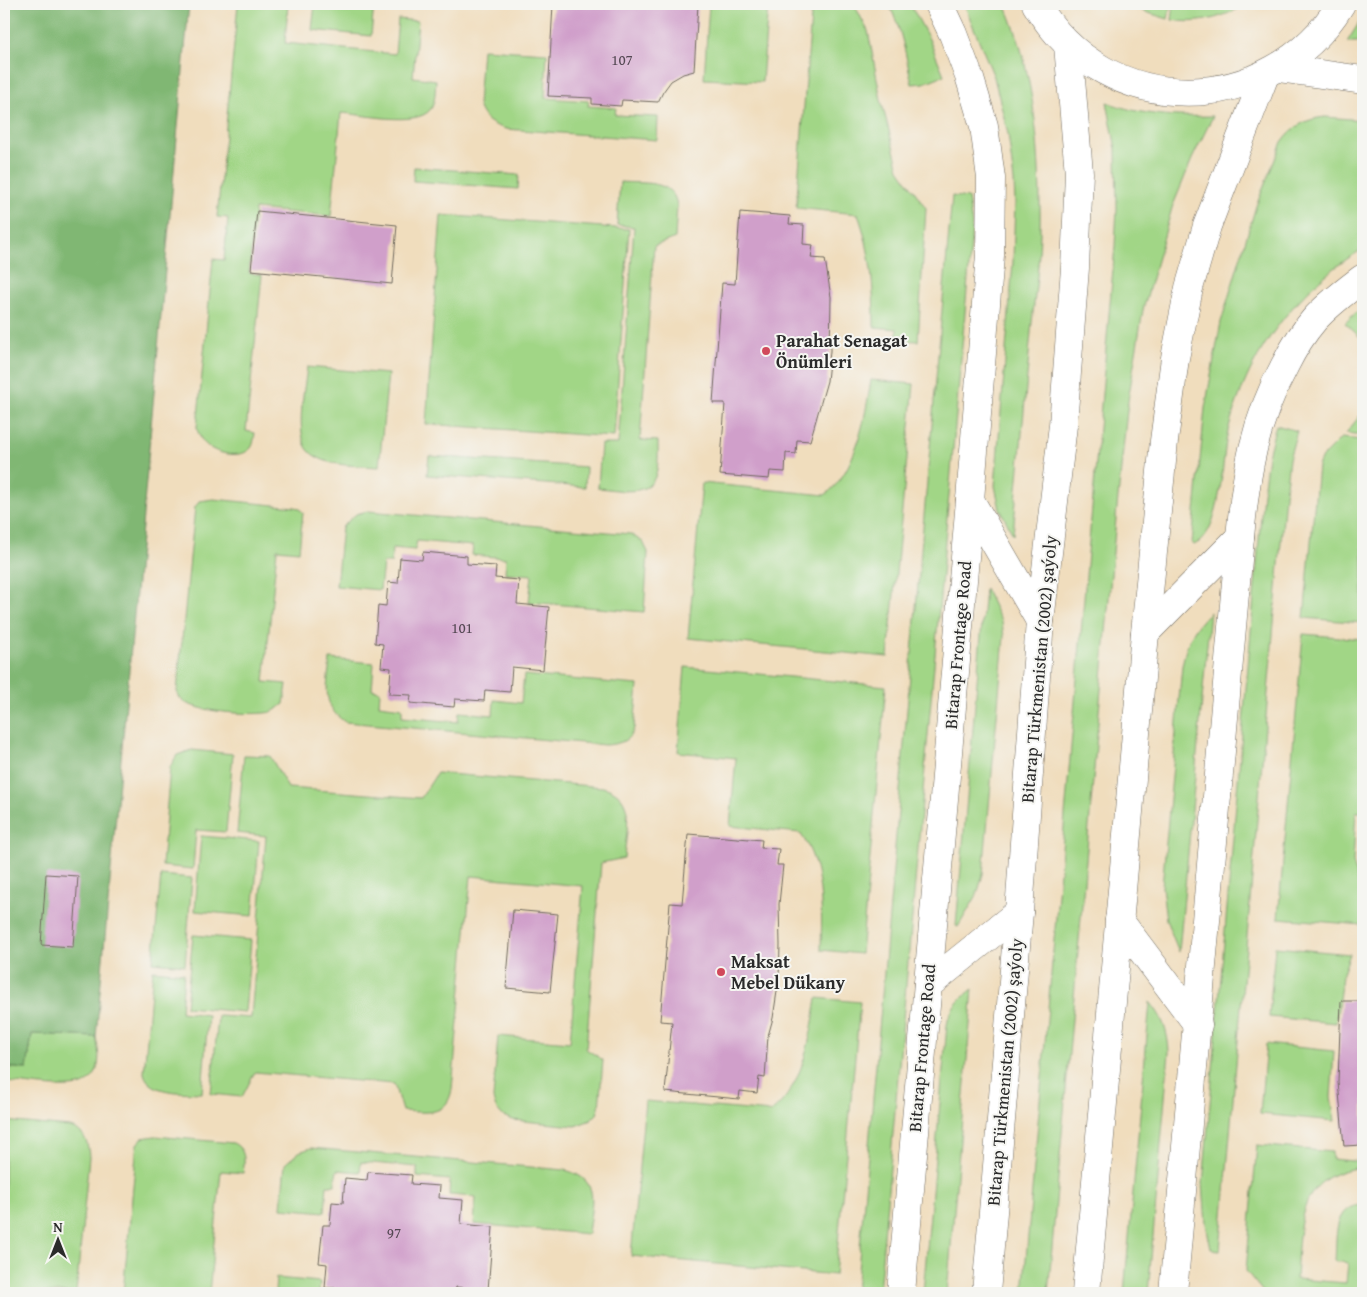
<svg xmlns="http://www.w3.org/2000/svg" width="1367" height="1297" font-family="'Gentium Book Plus',serif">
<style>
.green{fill:#a1d686;stroke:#668058}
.forest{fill:#80b773;stroke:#56714f}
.building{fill:#d09fca}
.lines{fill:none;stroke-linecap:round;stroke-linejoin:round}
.street-casing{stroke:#70695e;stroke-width:29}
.primary-casing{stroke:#70695e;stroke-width:29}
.street{stroke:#fff;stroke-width:28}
.primary{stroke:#fff;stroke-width:28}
.poi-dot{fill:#d1495b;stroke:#f6f6f2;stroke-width:2}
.labels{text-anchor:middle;stroke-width:4;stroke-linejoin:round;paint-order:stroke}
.number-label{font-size:15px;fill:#544853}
.poi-label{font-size:18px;font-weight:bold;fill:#2b2b2b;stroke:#f6f6f2;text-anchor:start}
.street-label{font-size:18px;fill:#2b2b2b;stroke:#f6f6f2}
</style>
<rect width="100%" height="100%" fill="#f6f6f2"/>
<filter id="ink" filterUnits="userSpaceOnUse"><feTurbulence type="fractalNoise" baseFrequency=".02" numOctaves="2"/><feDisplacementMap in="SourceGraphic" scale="10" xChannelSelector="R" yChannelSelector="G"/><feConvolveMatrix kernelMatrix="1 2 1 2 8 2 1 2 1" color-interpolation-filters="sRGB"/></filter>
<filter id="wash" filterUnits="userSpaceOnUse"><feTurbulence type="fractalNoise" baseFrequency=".0096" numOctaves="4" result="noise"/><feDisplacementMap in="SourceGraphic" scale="20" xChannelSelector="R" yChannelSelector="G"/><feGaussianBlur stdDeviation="1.12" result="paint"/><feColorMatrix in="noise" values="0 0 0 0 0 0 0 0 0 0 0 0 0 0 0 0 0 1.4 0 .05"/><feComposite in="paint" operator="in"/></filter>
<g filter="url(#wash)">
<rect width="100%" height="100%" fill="#f0ddbd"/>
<g class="green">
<path d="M238,4H288L285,43L395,54L398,19L418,21L413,77L436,80C435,89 436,103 430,110C416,127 361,114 341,113L331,216L255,209L249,273L262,275L246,431L255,433C254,438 254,444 251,448C242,459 218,454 209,447C202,442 198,435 197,427L213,259L224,260L228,218L217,217Z"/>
<polygon points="315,4 374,4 371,36 312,30"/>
<polygon points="709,4 768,4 762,82 704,79"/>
<path d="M812,4H854L868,31L881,100L899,169L926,208L918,341L897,340V329L874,327C874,287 871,251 858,214L796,208Z"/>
<path d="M888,4H910L929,39L944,75L924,83L912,84C906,58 902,27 888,4Z"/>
<path d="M964,4H1005C1036,75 1041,157 1040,234C1039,270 1033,307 1030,343C1024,407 1019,471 1013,535L1000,509L995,486L1013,262L1015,203L1014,181L1008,134L994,77Z"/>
<polygon points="1131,4 1171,4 1168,19 1145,12"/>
<path d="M1174,4H1244L1245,5C1223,18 1197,25 1172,20Z"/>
<polygon points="1363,15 1363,42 1347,42 1362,18"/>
<path d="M482,49L547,53L545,98L589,101L588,106L616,108L615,115L658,117L657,140L506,129C492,125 483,120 478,105Z"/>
<path d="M1107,102C1142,116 1177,117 1213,116L1192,159L1172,208L1143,310L1128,401L1117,507L1048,1293H1023L1115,246L1117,208L1116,149Z"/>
<path d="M1325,117L1363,120V249C1315,277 1275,321 1250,371C1241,390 1233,411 1228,431C1221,459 1223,533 1194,545L1192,543L1205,408L1221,322L1256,206L1282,142C1293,126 1306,119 1325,117Z"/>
<polygon points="414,167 519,175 518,189 413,181"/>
<path d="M620,182C641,184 674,178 677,206L675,238L654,246L640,440L658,441C658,452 659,467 655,477C646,498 616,489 598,488L601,444H618L634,227L617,225Z"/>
<polygon points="952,196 968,198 972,224 971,244 879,1293 856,1293"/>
<polygon points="441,215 629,229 614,437 426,424"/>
<polygon points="1363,306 1363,335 1361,338 1345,323"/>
<path d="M307,367L388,374L379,467C364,466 347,466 332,463C325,461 314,457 309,451C294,434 305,387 307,367Z"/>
<path d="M871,380L914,384L888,657L688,638L702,483L825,495C857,471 865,417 871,380Z"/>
<polygon points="1363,412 1363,435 1346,433"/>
<polygon points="1276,425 1297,431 1289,459 1285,495 1220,1250 1211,1249 1206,1224 1203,1184 1263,493 1268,456"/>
<polygon points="1341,438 1363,440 1363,623 1304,618 1318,466 1322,457"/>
<polygon points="429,456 586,467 585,487 427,475"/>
<path d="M213,499L295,507L299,508L303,513L299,551L277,549L264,682L287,684L284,704C280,707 276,710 271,712C253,716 202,712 186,703C181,700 178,697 177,691L195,507L200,501Z"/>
<polygon points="368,511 630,534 643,542 648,552 644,612 529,602 532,575 505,573 506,558 472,555 473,546 417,541 415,550 392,548 391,563 383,563 380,590 336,586 342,527 356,514"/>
<polygon points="985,588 1002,623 1004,637 983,874 977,895 958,927 956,926"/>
<path d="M1210,612L1179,952L1166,920L1162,887L1182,666C1186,645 1193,626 1210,612Z"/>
<polygon points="1303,634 1363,639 1363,812 1356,812 1353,862 1358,882 1363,889 1363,925 1278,918"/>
<path d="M330,659L374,663L372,689L380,691L379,705L402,708V717L458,722L459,712L493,715L494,700L521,703L524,675L638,685L634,728C630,742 618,744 605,745L345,722C320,705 328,685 330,659Z"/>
<path d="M685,667L886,686L861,954L821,950C822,911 824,866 800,833L730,826L736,758L678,752Z"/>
<polygon points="192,750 233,754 226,832 196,830 193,869 162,866 170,767 177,755"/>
<path d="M244,755L270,756L288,788L421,798L437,773L603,787C638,796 626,830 624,858L601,863L586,1049L603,1060L599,1108L597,1114L591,1120L575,1126L513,1120L503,1116L496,1108L493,1099L498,1036L570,1042L583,886L471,876L452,1089C447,1118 425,1112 402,1111L394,1084L255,1072L242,1097L211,1094L218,1016L251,1018L266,836L237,833Z"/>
<polygon points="201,836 259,841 253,916 195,911"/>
<polygon points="161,875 192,878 185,965 153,962"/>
<polygon points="193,935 251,940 245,1012 186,1007"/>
<polygon points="1275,947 1350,954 1342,976 1336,1023 1269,1017"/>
<path d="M153,970L184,973L181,1012L208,1015L202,1093C184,1092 149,1095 144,1073Z"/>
<path d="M973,989L947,1293H923L947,1025C950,1007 960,999 973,989Z"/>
<path d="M817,998L860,1002L835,1275L631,1256L645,1101L771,1112C803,1088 811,1035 817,998Z"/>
<path d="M1150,1002C1163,1017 1168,1032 1169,1052L1148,1293H1124Z"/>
<path d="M32,1034L96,1037C98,1048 101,1061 96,1072C94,1077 88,1083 82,1085C65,1091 23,1083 4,1082V1067L27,1069Z"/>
<polygon points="1266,1044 1334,1051 1331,1097 1335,1121 1260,1114"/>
<path d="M4,1121L70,1127C85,1131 88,1143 89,1157L76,1293H4Z"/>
<path d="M155,1136L233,1143C246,1149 245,1161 243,1173L221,1171L209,1293H123L137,1144L142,1138Z"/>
<path d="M1257,1145L1332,1152V1159L1363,1162V1167C1295,1175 1300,1225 1296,1279L1346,1283L1348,1263L1335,1261C1337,1238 1332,1205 1363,1205V1293H1264L1246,1271Z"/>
<path d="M311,1148L565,1170C602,1180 591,1203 588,1234L474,1224L476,1197L449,1195L450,1180L417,1177V1167L361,1162L360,1172L337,1170L335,1185H327L325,1212L281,1208L285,1164L299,1152Z"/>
<polygon points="276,1278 320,1282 319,1293 275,1293"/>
</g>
<polygon class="forest" points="4,4 189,4 96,1037 32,1034 27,1069 4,1067"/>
<g id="blocks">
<g class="building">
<polygon points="553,4 698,4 694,71 683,74 671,81 663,92 658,102 622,100 621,106 592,104 592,98 548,96"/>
<polygon points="257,211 397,225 392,284 251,270"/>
<polygon points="740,212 790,216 789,224 804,225 803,244 813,245 811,258 825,259 831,297 830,351 827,381 810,441 797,440 796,454 786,453 785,472 770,471 769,479 720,475 725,403 713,403 722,283 735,284"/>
<polygon points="423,552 467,556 467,564 496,566 495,578 519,580 517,604 549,607 543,670 512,667 510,692 485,690 484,701 455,699 454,707 410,703 411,695 389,694 391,668 381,667 383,644 375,643 378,605 386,606 388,582 398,583 400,558 422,560"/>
<polygon points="688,834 762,840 761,848 779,849 777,865 783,865 779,904 780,945 779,978 773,1018 768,1036 765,1078 759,1077 757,1093 740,1091 739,1099 665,1092 672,1022 660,1021 670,903 682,904"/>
<polygon points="46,874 78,876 73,947 41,945"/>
<polygon points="513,910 558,914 550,992 506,988"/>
<polygon points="1341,1001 1363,1001 1363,1145 1344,1146 1338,1082"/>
<polygon points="368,1172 412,1175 411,1184 440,1186 439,1198 463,1200 461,1224 493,1227 488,1290 456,1287 455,1293 335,1293 335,1288 325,1288 327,1264 319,1263 323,1225 330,1225 332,1202 343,1203 345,1178 367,1180"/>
</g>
</g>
</g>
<g filter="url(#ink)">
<use href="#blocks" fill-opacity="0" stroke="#70695e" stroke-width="1"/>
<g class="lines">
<defs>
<g id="street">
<polyline points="901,1293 970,500 990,255 991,178 984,126 970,79 953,34 939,4"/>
<path d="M1173,1293L1240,537C1246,473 1254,422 1285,365C1293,349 1302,334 1314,320C1328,304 1346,291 1363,278"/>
</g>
<g id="primary">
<path d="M1036,4C1106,122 1270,120 1341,4"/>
<polyline points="1278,68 1363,80"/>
<polyline points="970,500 1040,621"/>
<polyline points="1145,633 1240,537"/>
<polyline points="1119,920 1198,1025"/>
<polyline points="928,985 1019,912"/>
<polyline points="986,1293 1019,912 1040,621 1063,425 1075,268 1079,173 1068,45"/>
<polyline points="1086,1293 1145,633 1164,441 1175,358 1189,288 1207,226 1265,75"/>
</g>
</defs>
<use href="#street" class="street-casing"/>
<use href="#primary" class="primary-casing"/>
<use href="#street" class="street"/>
<use href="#primary" class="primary"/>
</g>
</g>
<g class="poi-dot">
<circle cx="766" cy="351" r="5"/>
<circle cx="721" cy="972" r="5"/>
</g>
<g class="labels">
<g class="number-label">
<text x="622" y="65">107</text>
<text x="462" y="633">101</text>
<text x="394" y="1238">97</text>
</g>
<g class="poi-label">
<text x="776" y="347">Parahat Senagat<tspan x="776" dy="21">Önümleri</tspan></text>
<text x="731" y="968">Maksat<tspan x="731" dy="21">Mebel Dükany</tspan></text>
</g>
<g class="street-label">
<text transform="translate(958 645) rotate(-85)" y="6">Bitarap Frontage Road</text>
<text transform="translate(1039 669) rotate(-85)" y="6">Bitarap Türkmenistan (2002) şaýoly</text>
<text transform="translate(922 1048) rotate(-85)" y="6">Bitarap Frontage Road</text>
<text transform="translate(1005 1072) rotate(-85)" y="6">Bitarap Türkmenistan (2002) şaýoly</text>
</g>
</g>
<rect width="1367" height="1297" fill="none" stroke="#f6f6f2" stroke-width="20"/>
<g transform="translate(58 1240)" stroke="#f6f6f2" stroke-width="4" paint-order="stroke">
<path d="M0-4L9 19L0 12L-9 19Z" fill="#2b2b2b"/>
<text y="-8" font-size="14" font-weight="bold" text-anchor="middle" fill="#2b2b2b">N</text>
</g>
</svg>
